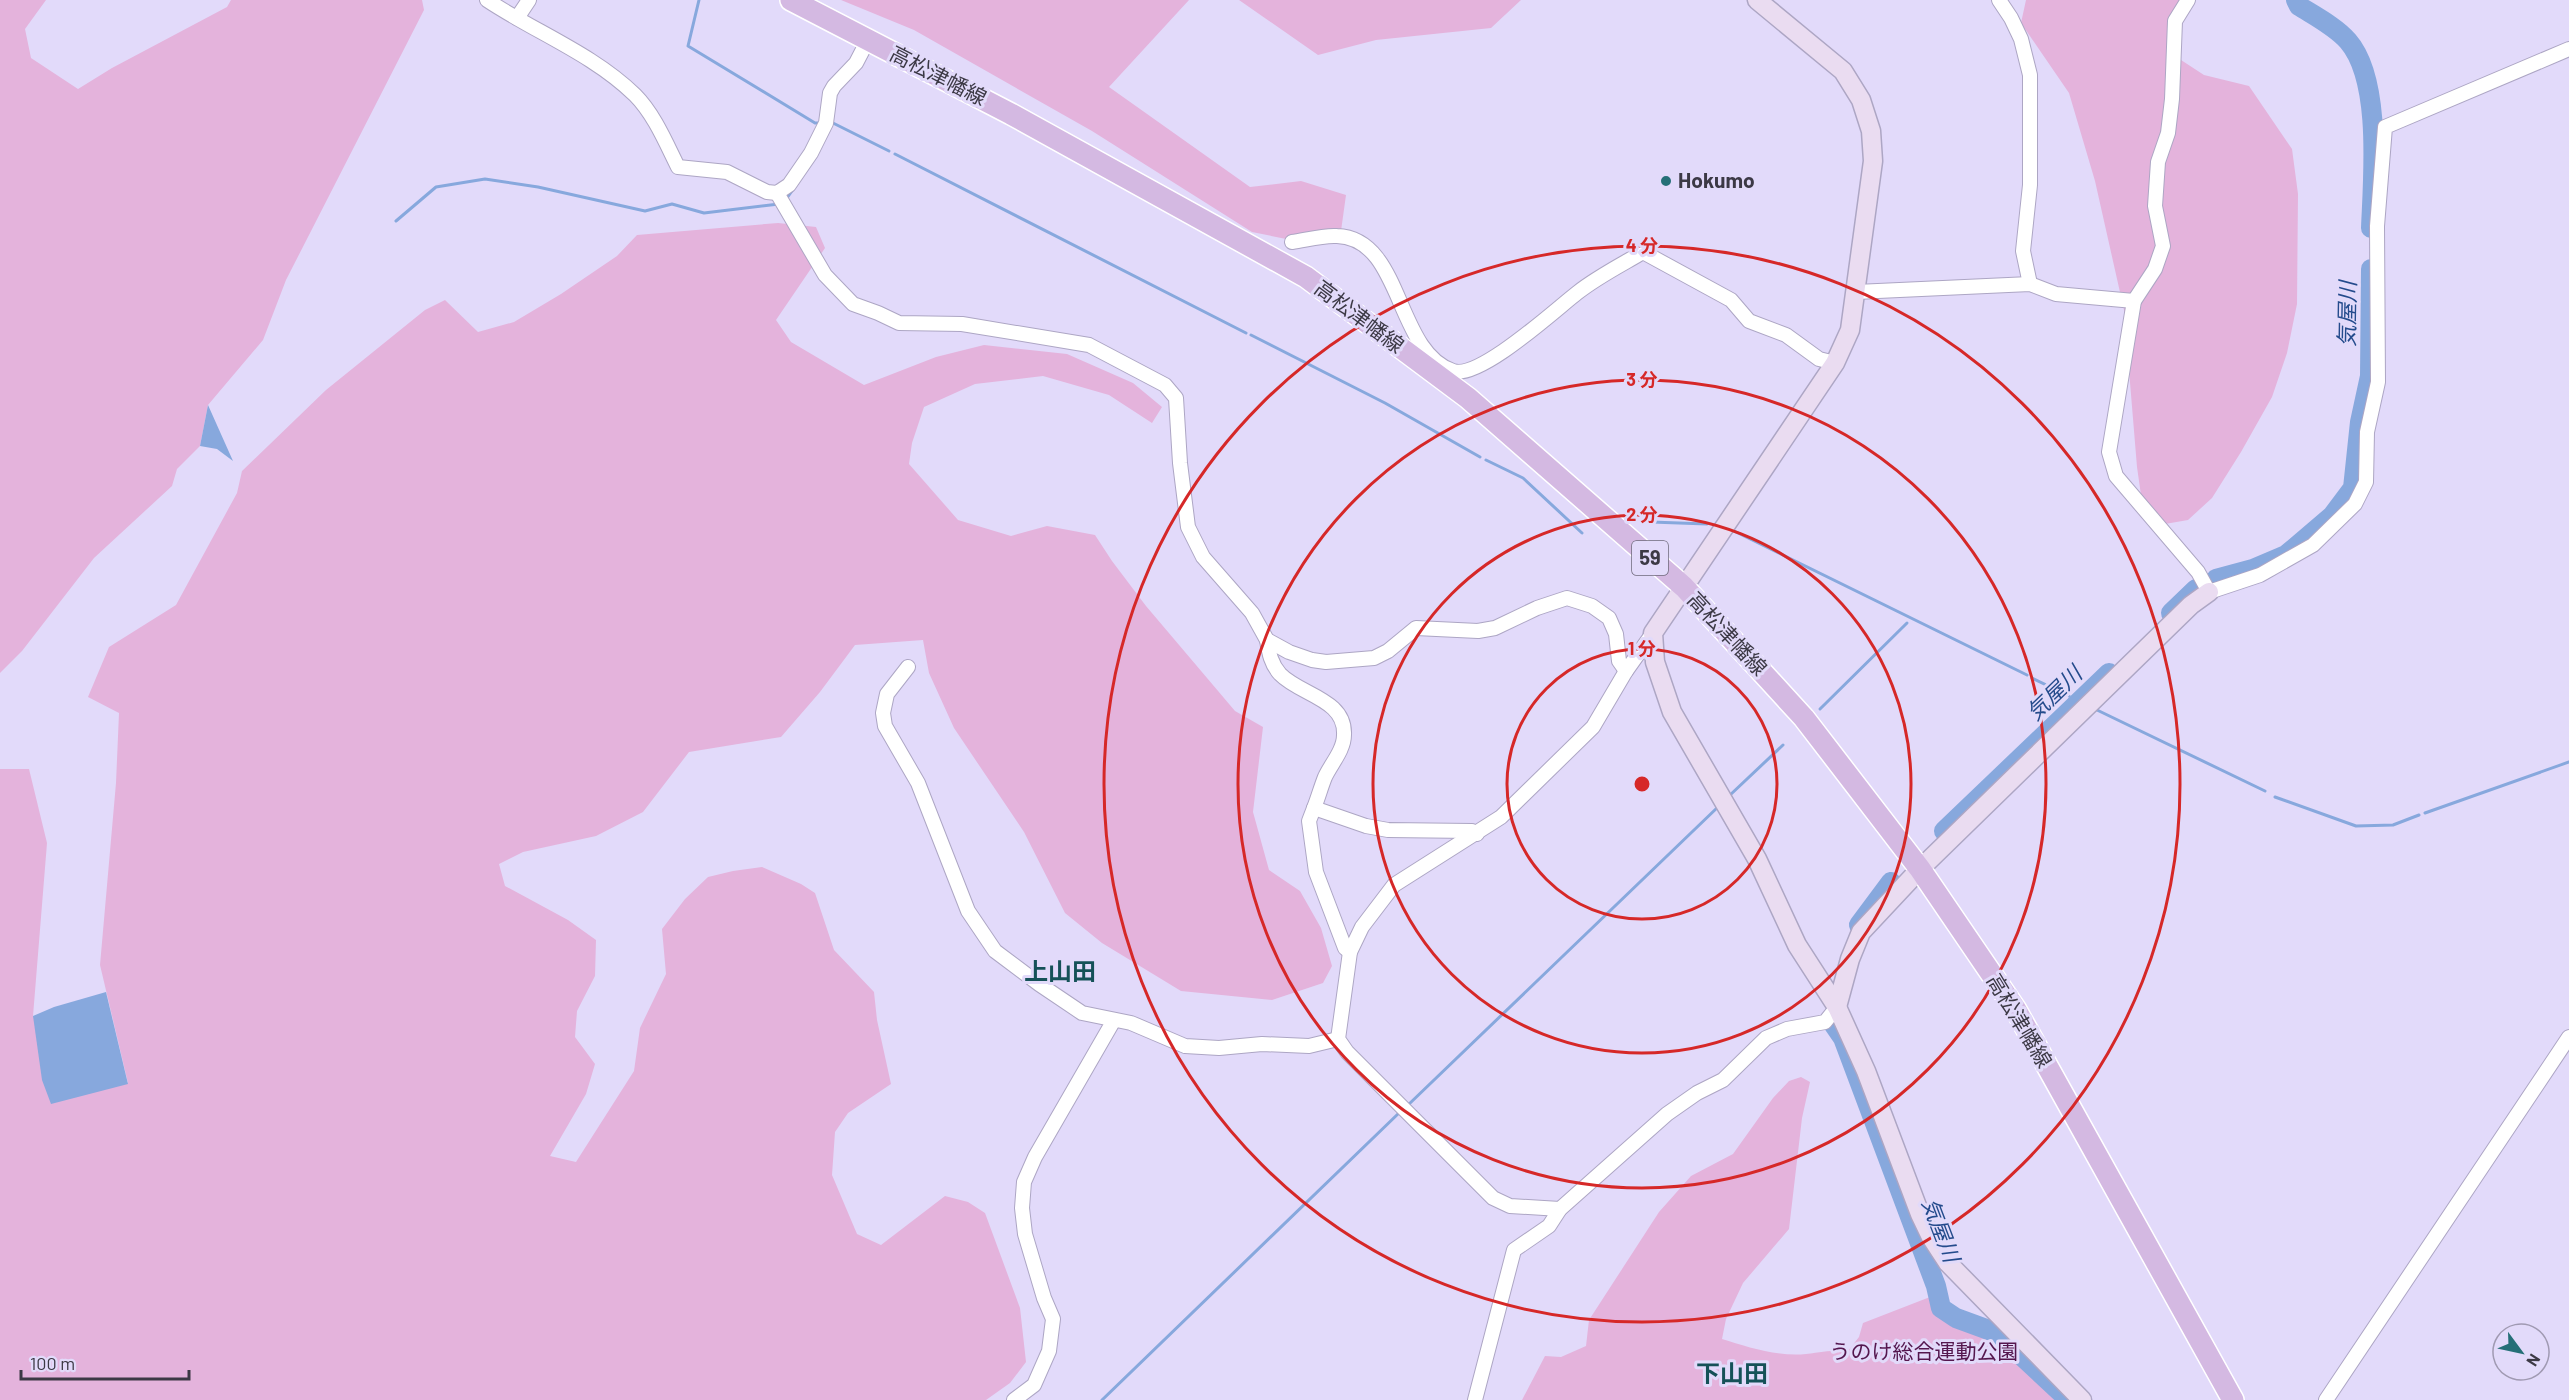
<svg xmlns="http://www.w3.org/2000/svg" width="2569" height="1400" font-family="Barlow,'Noto Sans JP',sans-serif">
<style>
.green{fill:#e4b3dc}
.water{fill:#87a8dd}
.lines{fill:none;stroke-linecap:round;stroke-linejoin:round}
.stream{stroke:#87a8dd;stroke-width:3}
.river{stroke:#87a8dd;stroke-width:20}
.street-casing{stroke:#ada6c4;stroke-width:16}
.secondary-casing{stroke:#ada6c4;stroke-width:21}
.primary-casing{stroke:#fff;stroke-width:24}
.street{stroke:#fff;stroke-width:14}
.secondary{stroke:#eadcf1;stroke-width:18}
.primary{stroke:#d4b9e2;stroke-width:21}
.ring{fill:none;stroke:#d62828;stroke-width:3}
.poi-dot{fill:#256f77;stroke:#e2dafa;stroke-width:2}
.labels{text-anchor:middle;stroke-width:6;stroke-linejoin:round;paint-order:stroke}
.shield{fill:#e2dafa;stroke:#6e697b;stroke-width:1.5}
.shield-label{font-size:20px;font-weight:bold;fill:#3c3945}
.street-label{font-size:21px;fill:#3c3945;stroke:#e2dafa}
.poi-label{font-size:21px;font-weight:bold;fill:#3c3945;stroke:#e2dafa;text-anchor:start}
.park-label{font-size:21px;fill:#54164e;stroke:#e2dafa}
.water-label{font-size:22px;font-style:italic;fill:#244b8c;stroke:#e2dafa}
.quarter-label{font-size:24px;font-weight:bold;fill:#155158;stroke:#e2dafa}
.centre{fill:#d62828;stroke:#e2dafa;stroke-width:3}
.ring-label{font-size:18px;text-anchor:middle;font-weight:bold;fill:#d62828;stroke:#e2dafa;stroke-width:6;stroke-linejoin:round;paint-order:stroke}
</style>
<rect width="100%" height="100%" fill="#e2dafa"/>
<g class="green">
<polygon points="0,0 46,0 25,29 31,58 78,89 112,68 227,7 231,0 422,0 424,10 286,280 263,340 208,405 200,446 177,469 172,486 94,558 22,651 0,673"/>
<polygon points="841,0 1189,0 1109,87 1250,187 1301,181 1346,195 1341,231 1291,240 1252,232 1092,131 914,30"/>
<polygon points="1239,0 1521,0 1491,28 1376,40 1318,55"/>
<polygon points="2026,0 2188,0 2180,26 2181,60 2204,75 2249,86 2292,149 2298,194 2297,304 2287,353 2272,397 2241,452 2212,498 2188,520 2165,524 2143,509 2137,467 2124,310 2095,181 2069,93 2021,23"/>
<polygon points="778,223 816,227 825,248 776,320 791,342 864,385 936,357 984,345 1067,354 1133,383 1162,407 1152,423 1109,395 1043,376 975,384 924,407 912,443 909,464 958,520 1011,536 1047,526 1095,535 1112,561 1146,606 1235,711 1263,727 1253,812 1269,870 1300,891 1321,928 1332,966 1323,983 1272,1000 1181,991 1102,943 1065,913 1024,832 954,728 929,673 923,640 855,645 820,692 781,737 689,752 643,812 596,836 523,852 499,864 505,886 568,920 596,940 595,976 577,1011 575,1037 595,1064 586,1094 550,1156 576,1162 634,1071 640,1028 666,974 662,929 685,899 708,877 733,871 762,867 801,884 815,893 834,950 874,992 877,1020 891,1084 848,1113 835,1132 832,1175 857,1234 881,1245 945,1196 968,1202 985,1213 1020,1308 1026,1362 1010,1383 986,1400 0,1400 0,769 29,769 47,843 33,1016 128,1083 100,965 116,783 119,713 88,697 109,647 176,605 237,493 242,471 326,390 425,310 445,300 478,332 514,322 561,294 617,256 637,235"/>
<path d="M1801,1077L1810,1082L1802,1118L1789,1229L1743,1283L1726,1319L1722,1339C1747,1347 1779,1357 1806,1354C1823,1352 1830,1350 1848,1351L1859,1337L1863,1323L1930,1297L2001,1346L2058,1400H1522L1545,1356L1561,1357L1586,1346L1589,1320L1659,1212L1691,1176L1733,1154L1773,1098L1789,1081Z"/>
</g>
<g class="water">
<polygon points="208,405 233,461 217,449 200,446"/>
<polygon points="106,992 128,1084 51,1104 42,1080 33,1016 54,1007"/>
</g>
<g class="lines">
<g class="stream">
<polyline points="699,0 688,46 815,123 820,123"/>
<polyline points="831,122 889,151"/>
<polyline points="895,154 1246,333"/>
<polyline points="787,198 794,188"/>
<polyline points="396,221 436,187 485,179 538,187 645,211 672,204 704,213 779,204"/>
<polyline points="1251,335 1385,403 1480,457"/>
<polyline points="1486,460 1523,478 1582,533"/>
<polyline points="1651,522 1707,524"/>
<polyline points="1734,531 2027,675"/>
<polyline points="2032,678 2069,696"/>
<polyline points="1820,709 1907,623"/>
<polyline points="2097,710 2265,791"/>
<polyline points="1729,796 1783,745"/>
<polyline points="2275,797 2356,826 2393,825 2419,815"/>
<polyline points="2425,813 2569,762"/>
<polyline points="1407,1106 1719,806"/>
<polyline points="1102,1400 1400,1112"/>
</g>
<g class="river">
<path d="M2296,0L2299,6C2315,16 2336,27 2348,41C2382,80 2373,178 2371,228"/>
<polyline points="2216,579 2253,569 2286,555 2332,516 2353,488 2360,422 2370,376 2371,269"/>
<polyline points="2171,613 2196,589"/>
<polyline points="1944,831 2109,673"/>
<polyline points="1859,925 1891,882"/>
<polyline points="1832,1022 1843,1038 1936,1286 1941,1308 1956,1318 1997,1333 2069,1400"/>
</g>
<defs>
<g id="street">
<path d="M487,0C535,32 593,54 635,95C654,114 666,143 678,167L727,172L767,192L777,193L789,185L811,153L826,123L830,93L834,86L856,63L868,40"/>
<polyline points="1999,0 2011,18 2021,39 2030,75 2030,185 2023,251 2030,284"/>
<polyline points="2188,0 2175,21 2172,99 2168,133 2158,162 2155,206 2163,246 2155,269 2134,301 2109,452 2116,476 2198,572 2209,592 2260,575 2313,545 2355,504 2366,482 2367,432 2378,382 2377,226 2385,127 2569,49"/>
<polyline points="517,18 529,0"/>
<polyline points="777,193 825,275 853,304 878,313 899,323 962,324 1089,345 1165,385 1176,398 1180,463 1188,527 1203,557 1252,613 1267,640 1289,652 1312,660 1326,662 1374,658 1388,651 1416,628 1478,631 1495,628 1537,608 1567,598 1592,606 1609,618 1616,634 1619,661 1626,671"/>
<path d="M1292,242C1306,240 1323,235 1337,236C1403,238 1395,352 1453,371C1479,380 1555,310 1577,293C1597,277 1621,265 1643,252L1731,300L1749,321L1786,335L1819,359L1835,363"/>
<polyline points="1856,292 2030,284 2056,294 2134,301"/>
<path d="M1267,640C1269,653 1271,664 1280,674C1300,695 1346,699 1344,735C1344,750 1331,764 1325,777C1321,787 1318,798 1314,808"/>
<polyline points="908,667 887,694 883,713 885,726 918,783 968,911 995,951 1039,984 1082,1013 1131,1023 1185,1046 1219,1048 1262,1044 1309,1046 1338,1039"/>
<polyline points="1350,952 1345,948 1316,872 1309,821 1314,808 1366,826 1388,830 1472,831 1477,834"/>
<polyline points="1560,1209 1510,1206 1493,1198 1347,1052 1338,1039 1350,952 1362,927 1394,885 1501,817 1593,727 1626,671 1653,633"/>
<polyline points="1014,1400 1034,1385 1049,1351 1053,1319 1044,1298 1025,1234 1022,1208 1024,1182 1035,1157 1114,1020"/>
<polyline points="1475,1400 1514,1250 1549,1226 1560,1209 1667,1114 1697,1093 1723,1080 1766,1038 1787,1029 1825,1022 1837,1007"/>
<polyline points="2326,1400 2569,1037"/>
</g>
<g id="secondary">
<polyline points="1757,0 1843,71 1861,100 1871,131 1873,161 1850,330 1835,363 1653,633 1655,662 1672,712 1757,859 1797,945 1837,1007 1866,1071 1920,1214 1931,1237 1948,1263 2082,1400"/>
<polyline points="1837,1007 1850,959 1861,932 1920,869 2191,605 2209,592"/>
</g>
<polyline id="primary" points="791,0 1011,114 1306,277 1468,398 1684,587 1804,718 1920,869 2016,1010 2233,1400"/>
</defs>
<use href="#street" class="street-casing"/>
<use href="#secondary" class="secondary-casing"/>
<use href="#primary" class="primary-casing"/>
<use href="#street" class="street"/>
<use href="#secondary" class="secondary"/>
<use href="#primary" class="primary"/>
</g>
<g class="ring">
<circle cx="1642" cy="784" r="135"/>
<circle cx="1642" cy="784" r="269"/>
<circle cx="1642" cy="784" r="404"/>
<circle cx="1642" cy="784" r="538"/>
</g>
<circle class="poi-dot" cx="1666" cy="181" r="6"/>
<g class="labels">
<rect class="shield" x="1632" y="541" width="36" height="34" rx="4.5"/>
<g class="shield-label">
<text x="1650" y="565">59</text>
</g>
<g class="street-label">
<text transform="translate(938 76) rotate(27)" y="7">高松津幡線</text>
<text transform="translate(1359 317) rotate(37)" y="7">高松津幡線</text>
<text transform="translate(1727 634) rotate(47)" y="7">高松津幡線</text>
<text transform="translate(2019 1021) rotate(59)" y="7">高松津幡線</text>
</g>
<g class="poi-label">
<text x="1678" y="188">Hokumo</text>
</g>
<g class="park-label">
<text x="1924" y="1359">うのけ総合運動公園</text>
</g>
<g class="water-label">
<text transform="translate(2347 314) rotate(-89)" y="8">気屋川</text>
<text transform="translate(2054 693) rotate(-44)" y="8">気屋川</text>
<text transform="translate(1941 1230) rotate(69)" y="8">気屋川</text>
</g>
<g class="quarter-label">
<text x="1060" y="980">上山田</text>
<text x="1732" y="1382">下山田</text>
</g>
</g>
<circle cx="1642" cy="784" r="9" class="centre"/>
<g class="ring-label">
<text x="1642" y="252">4 分</text>
<text x="1642" y="386">3 分</text>
<text x="1642" y="521">2 分</text>
<text x="1642" y="655">1 分</text>
</g>
<g transform="translate(2521 1352) rotate(123)"><circle r="28" fill="#e2dafa" stroke="#a09ab2" stroke-width="1.5"/>
<path d="M0-4.5L10 22L0 15L-10 22Z" fill="#256f77"/>
<text y="-9" font-size="16" font-weight="bold" text-anchor="middle" fill="#3c3945">N</text>
</g>
<path d="M21 1370v9h168v-9" fill="none" stroke="#3c3945" stroke-width="3"/>
<text x="30" y="1370" font-size="18" fill="#3c3945" stroke="#e2dafa" stroke-width="4.5" paint-order="stroke">100 m</text>
</svg>
